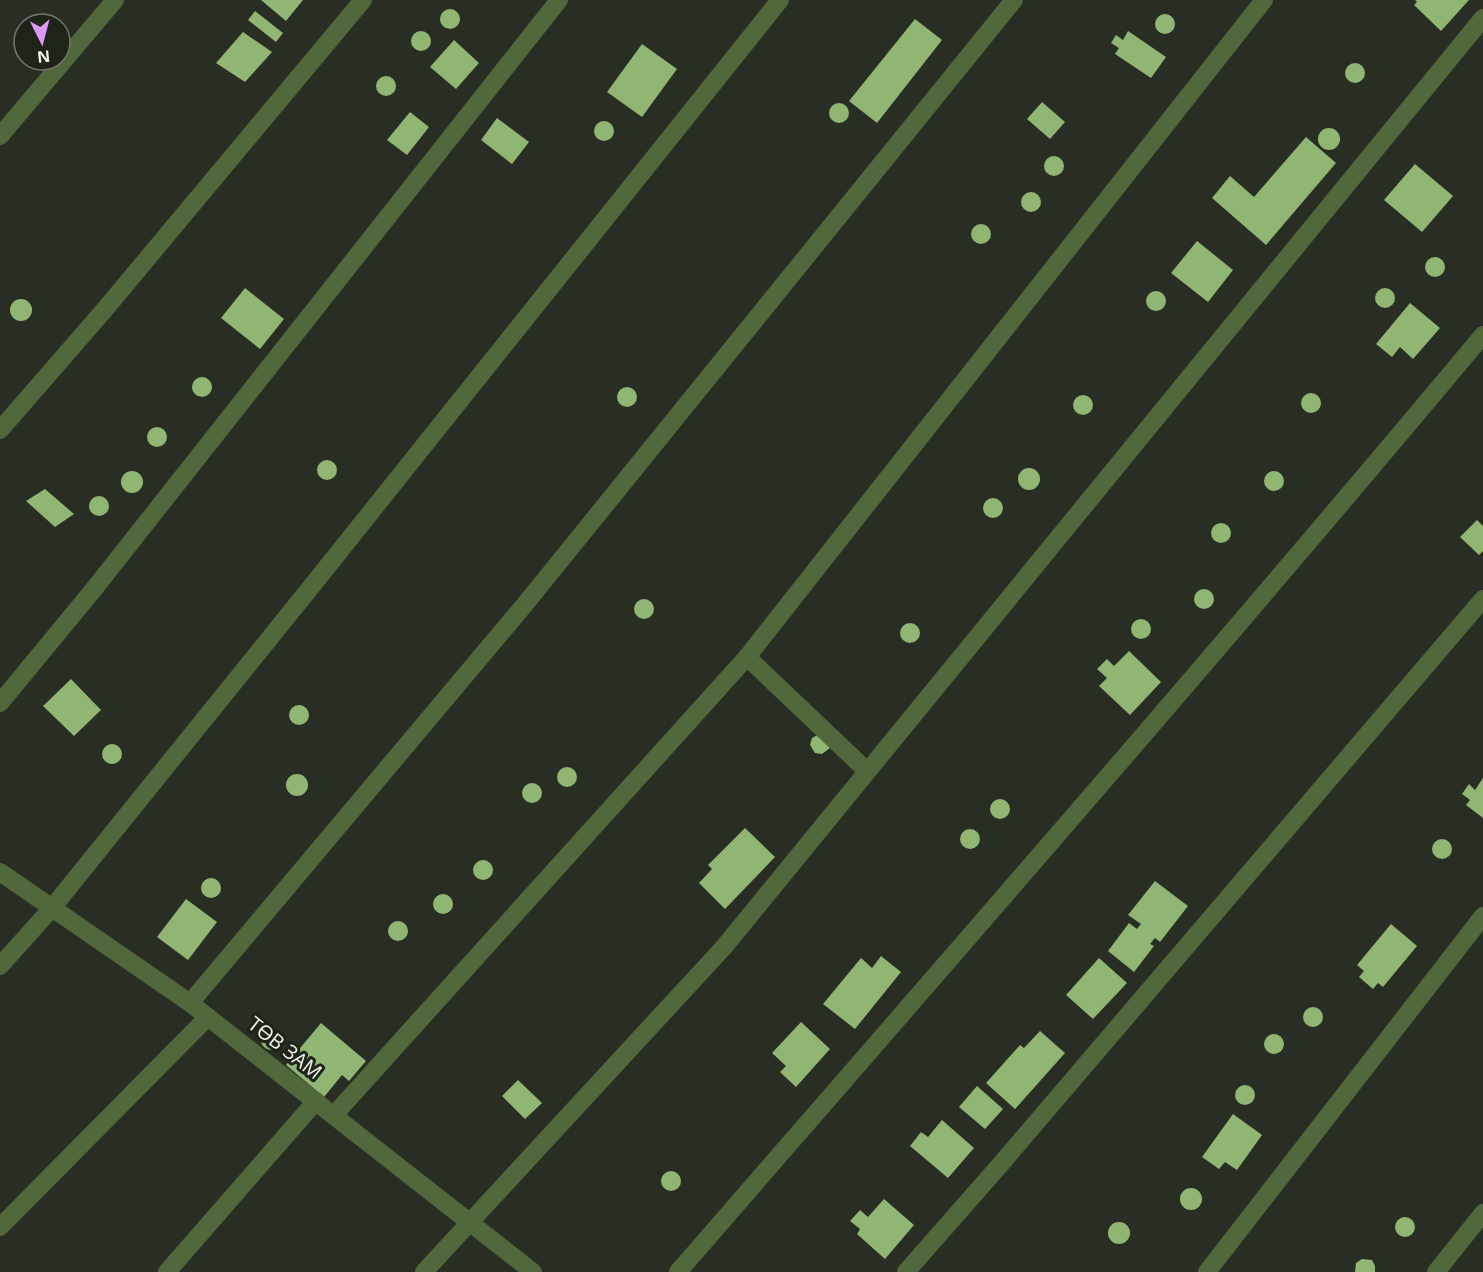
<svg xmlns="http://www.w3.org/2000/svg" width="1483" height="1272" font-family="'Open Sans',sans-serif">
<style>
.building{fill:#91b572}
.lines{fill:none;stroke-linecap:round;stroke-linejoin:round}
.minor{stroke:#51683c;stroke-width:18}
.labels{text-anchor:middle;stroke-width:6;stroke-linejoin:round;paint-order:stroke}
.street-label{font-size:20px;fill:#f1f6ee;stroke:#1e2419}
</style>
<rect width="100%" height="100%" fill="#282e23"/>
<g class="building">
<polygon points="261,0 303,0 286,21"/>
<polygon points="1415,0 1469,0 1441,31 1414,5 1417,2"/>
<circle cx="450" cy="19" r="10"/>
<polygon points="255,11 283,33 276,42 248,20"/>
<circle cx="1165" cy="24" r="10"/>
<polygon points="915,19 942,40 877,123 849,101"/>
<circle cx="421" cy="41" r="10"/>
<polygon points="1128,31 1166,57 1151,78 1115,54 1119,48 1111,43 1116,35 1123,40"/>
<polygon points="243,32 272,52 245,82 216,63"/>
<polygon points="454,40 479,63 456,89 430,67"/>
<polygon points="642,44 677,69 642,117 607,92"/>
<circle cx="1355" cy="73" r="10"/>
<circle cx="386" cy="86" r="10"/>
<polygon points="1042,102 1065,122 1050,139 1027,119"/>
<circle cx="839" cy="113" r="10"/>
<polygon points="410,112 429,127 407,155 387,140"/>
<polygon points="497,118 529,142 512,164 481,140"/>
<circle cx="604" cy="131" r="10"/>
<circle cx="1329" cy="139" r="11"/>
<polygon points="1306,137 1336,163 1266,245 1212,198 1230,176 1254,197"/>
<circle cx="1054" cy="166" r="10"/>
<polygon points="1415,164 1453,196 1422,232 1384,200"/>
<circle cx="1031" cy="202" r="10"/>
<circle cx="981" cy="234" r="10"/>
<polygon points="1197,241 1233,270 1208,302 1171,273"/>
<circle cx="1435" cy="267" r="10"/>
<circle cx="1385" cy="298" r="10"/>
<polygon points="245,288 284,319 260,349 221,318"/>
<circle cx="1156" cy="301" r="10"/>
<circle cx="21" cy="310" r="11"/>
<polygon points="1410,303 1440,328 1413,359 1400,347 1392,357 1376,344"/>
<circle cx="202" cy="387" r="10"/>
<circle cx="627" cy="397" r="10"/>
<circle cx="1311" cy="403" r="10"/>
<circle cx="1083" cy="405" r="10"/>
<circle cx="157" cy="437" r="10"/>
<circle cx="327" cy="470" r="10"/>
<circle cx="1029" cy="479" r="11"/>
<circle cx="1274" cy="481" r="10"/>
<circle cx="132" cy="482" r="11"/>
<polygon points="45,489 74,514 55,527 26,501"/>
<circle cx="99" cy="506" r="10"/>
<circle cx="993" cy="508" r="10"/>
<polygon points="1477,520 1483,526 1483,551 1479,555 1460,537"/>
<circle cx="1221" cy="533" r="10"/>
<circle cx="1204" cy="599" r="10"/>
<circle cx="644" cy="609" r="10"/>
<circle cx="1141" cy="629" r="10"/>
<circle cx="910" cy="633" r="10"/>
<polygon points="1129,651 1161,682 1130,715 1099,686 1107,678 1097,669 1107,659 1114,666"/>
<polygon points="71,679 101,710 74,736 43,706"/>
<circle cx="299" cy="715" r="10"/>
<polygon points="821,733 830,748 822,754 815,753 810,745 812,738"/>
<circle cx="112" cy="754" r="10"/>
<circle cx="567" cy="777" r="10"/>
<circle cx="297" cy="785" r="11"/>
<polygon points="1483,778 1483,818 1466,805 1470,800 1462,794 1469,784 1475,790"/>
<circle cx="532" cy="793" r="10"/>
<circle cx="1000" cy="809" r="10"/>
<polygon points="745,828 775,857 725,909 699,883 712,869 708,865"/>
<circle cx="970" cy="839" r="10"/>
<circle cx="1442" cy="849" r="10"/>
<circle cx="483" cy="870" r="10"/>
<circle cx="211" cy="888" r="10"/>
<polygon points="1155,881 1188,906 1160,942 1155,938 1150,944 1154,946 1134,972 1108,951 1129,923 1137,929 1141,924 1128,915"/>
<circle cx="443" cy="904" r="10"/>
<polygon points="186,899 217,922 188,960 157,937"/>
<circle cx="398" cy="931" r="10"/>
<polygon points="1391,924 1417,946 1383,987 1378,983 1373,989 1359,977 1364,971 1357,965"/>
<polygon points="881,956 901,972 855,1029 823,1004 861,958 872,968"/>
<polygon points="1099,958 1127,983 1093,1019 1066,995"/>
<circle cx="1313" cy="1017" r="10"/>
<polygon points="801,1022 830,1049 796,1087 780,1072 786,1066 772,1053"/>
<polygon points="321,1023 366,1061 349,1081 342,1075 324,1097 286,1065"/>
<circle cx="271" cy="1040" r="10"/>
<polygon points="1040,1031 1065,1053 1015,1109 986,1083 1020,1045 1024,1048"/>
<circle cx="1274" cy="1044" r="10"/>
<polygon points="518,1080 542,1103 525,1119 502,1096"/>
<circle cx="1245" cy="1095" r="10"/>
<polygon points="977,1086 1003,1109 985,1129 959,1107"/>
<polygon points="1233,1114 1262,1135 1237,1170 1225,1162 1219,1169 1202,1157"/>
<polygon points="942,1120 974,1148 948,1178 910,1146 921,1132 928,1137"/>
<circle cx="671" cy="1181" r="10"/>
<circle cx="1191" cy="1199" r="11"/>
<polygon points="884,1199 914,1225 885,1259 857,1234 860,1229 850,1221 860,1210 868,1217"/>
<circle cx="1405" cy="1227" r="10"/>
<circle cx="1119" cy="1233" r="11"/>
<polygon points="1362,1259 1372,1260 1375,1266 1375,1272 1355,1272 1356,1263"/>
</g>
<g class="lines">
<g class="minor">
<polyline points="0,136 115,0"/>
<polyline points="0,430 106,308 363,0"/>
<polyline points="747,657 867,771"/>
<polyline points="0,703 94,589 559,0"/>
<polyline points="0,872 190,1003 533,1272"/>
<polyline points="0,966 52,908 319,577 780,0"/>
<polyline points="190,1003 526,603 1014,0"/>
<polyline points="334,1115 747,657 1264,0"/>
<polyline points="0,1227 208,1017"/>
<polyline points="167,1272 316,1101"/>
<polyline points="424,1272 724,947 1483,18"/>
<path d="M678,1272C948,961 1219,651 1483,335"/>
<polyline points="906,1272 1000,1165 1483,599"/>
<polyline points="1207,1272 1483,916"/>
<polyline points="1436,1272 1483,1213"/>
</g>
</g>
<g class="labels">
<g class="street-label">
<text transform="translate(285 1048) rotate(38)" y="7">ТӨВ ЗАМ</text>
</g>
</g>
<g transform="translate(42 42) rotate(174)"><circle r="28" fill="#1e2419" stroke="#72786e" stroke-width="1.5"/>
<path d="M0-4.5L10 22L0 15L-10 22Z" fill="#db99f5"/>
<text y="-9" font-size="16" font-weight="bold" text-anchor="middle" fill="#f1f6ee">N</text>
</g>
</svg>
